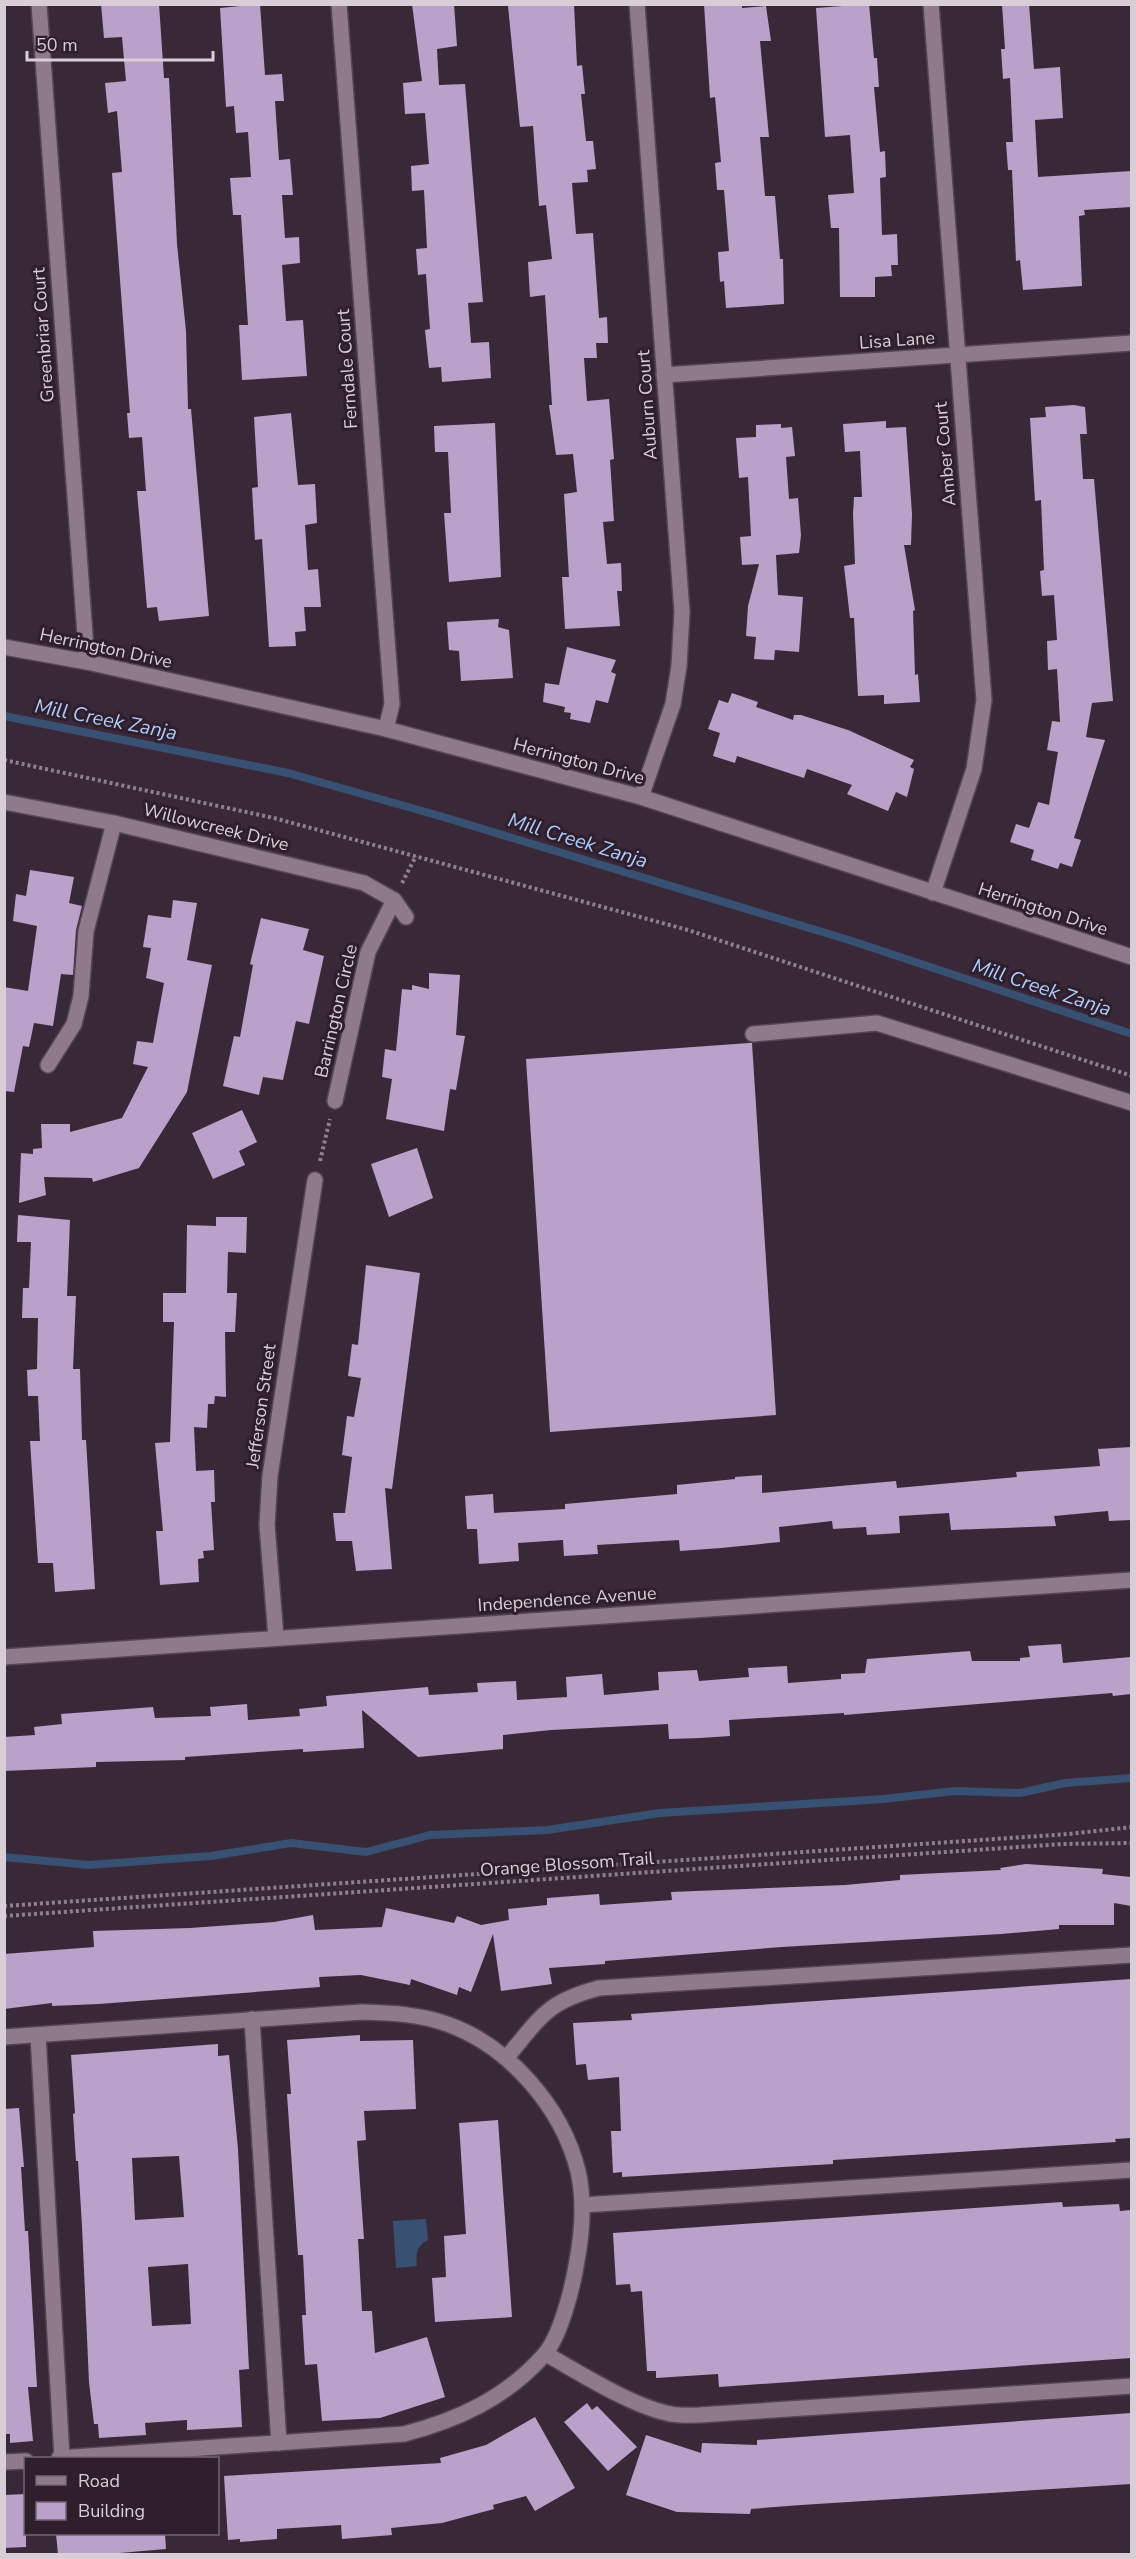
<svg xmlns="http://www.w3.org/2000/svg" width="1136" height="2559" font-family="'Nunito Sans',sans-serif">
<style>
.water{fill:#385071}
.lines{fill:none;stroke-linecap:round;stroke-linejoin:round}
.stream{stroke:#385071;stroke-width:8}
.building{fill:#baa1c9;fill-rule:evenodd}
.lane-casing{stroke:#544653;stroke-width:18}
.street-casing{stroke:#544653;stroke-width:18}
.path{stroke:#8e808d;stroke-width:4;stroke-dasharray:3 3;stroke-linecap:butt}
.lane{stroke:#8e7a8b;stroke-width:15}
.street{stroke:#8e7a8b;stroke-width:15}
.labels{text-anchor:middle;stroke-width:6;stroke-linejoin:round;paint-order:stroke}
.street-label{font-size:18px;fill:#d9ced8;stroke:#2f1f2d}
.water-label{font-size:20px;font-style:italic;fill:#adcefc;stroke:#2f1f2d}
</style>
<rect width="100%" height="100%" fill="#392938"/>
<path class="water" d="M426,2219L428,2240C416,2246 416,2254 417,2266L396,2268L393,2221Z"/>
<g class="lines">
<g class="stream">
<polyline points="4,716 288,773 440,816 852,941 1132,1034"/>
<polyline points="4,1857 89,1865 211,1856 291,1843 366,1852 430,1835 547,1830 660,1813 884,1799 954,1791 1020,1793 1065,1783 1132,1778"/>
</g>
</g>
<g class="building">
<polygon points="101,4 159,4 164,78 169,78 177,244 186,331 188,409 191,409 209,616 159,621 157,607 147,608 137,491 146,491 142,437 129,438 127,413 130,413 112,173 122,172 117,111 108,113 105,83 126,81 122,37 104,38"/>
<polygon points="260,4 265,75 282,74 284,101 275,101 279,160 290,159 293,195 282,195 285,238 299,237 300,263 282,265 286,321 303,320 307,376 242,380 239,325 248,325 241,215 233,215 230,178 251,177 248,132 236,133 234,106 226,107 220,8"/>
<polygon points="412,4 454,4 457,46 437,49 439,85 465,84 483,302 468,303 471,343 489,342 491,378 442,382 441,367 429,368 425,330 430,329 426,274 418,275 416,249 427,248 424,190 412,191 411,166 429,164 425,113 405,114 403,83 422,81"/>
<polygon points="532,4 574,4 577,66 582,65 585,94 581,94 586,141 593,141 596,169 587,170 588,182 572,183 576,234 593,233 599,318 607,317 608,343 596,343 597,358 584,358 587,401 609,399 614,459 610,460 614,521 603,522 607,564 621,563 622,591 617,591 620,626 565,629 562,577 569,577 564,494 577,492 573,454 556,455 549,405 552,405 545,295 530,297 528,262 552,259 546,205 539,206 533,126 520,127 508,6"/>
<polygon points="704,4 742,4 742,8 766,6 771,41 760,41 769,137 760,137 765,196 775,196 780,259 783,259 784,304 726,308 724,281 720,282 718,252 729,251 724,190 717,190 715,163 721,162 715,97 710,98"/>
<polygon points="869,4 874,58 877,58 879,87 874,87 880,152 885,151 886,177 880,178 882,235 897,234 898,265 891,265 892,276 875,277 875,297 840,297 839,228 831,228 828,195 854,193 850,135 825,137 816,8"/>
<polygon points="1002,4 1029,4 1034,69 1060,67 1063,118 1035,120 1038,177 1131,171 1131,207 1084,210 1085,215 1079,216 1082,286 1023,290 1020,260 1016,261 1012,170 1008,170 1006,142 1013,142 1010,78 1003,79 1001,49 1005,49"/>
<polygon points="1074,405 1085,407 1087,434 1080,434 1083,479 1094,479 1113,701 1092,703 1086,737 1105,740 1074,838 1081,840 1072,867 1060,863 1058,869 1031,860 1034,850 1010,842 1016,824 1029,828 1038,802 1049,805 1058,752 1047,750 1052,721 1060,722 1057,669 1048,670 1047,641 1057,640 1054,595 1042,596 1040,571 1044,570 1041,500 1035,501 1030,418 1046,417 1045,407"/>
<polygon points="291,413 298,485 315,484 317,523 305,525 308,570 318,569 321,607 304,607 306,631 295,632 296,646 269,647 262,539 255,540 252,488 258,487 254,417"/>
<polygon points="886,421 886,428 906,427 912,514 911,545 904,545 915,610 913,611 915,675 918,674 920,702 884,704 884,695 858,696 854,618 850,618 844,566 855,564 853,514 854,497 862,497 860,451 845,452 843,424"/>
<polygon points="495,423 501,577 449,582 444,513 451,513 448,452 435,452 434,426"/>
<polygon points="781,424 781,428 792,427 795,456 786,457 789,499 798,498 801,535 799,553 776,555 778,595 803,597 799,652 775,650 774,660 754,659 756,637 746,636 748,606 759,564 742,565 740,537 751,536 748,477 739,478 736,438 756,437 756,425"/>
<polygon points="499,619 498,627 509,630 513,678 461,681 459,651 449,650 447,622"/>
<polygon points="567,647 616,660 611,672 616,674 608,703 596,700 590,723 570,719 571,713 564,712 565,707 543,702 545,683 559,685"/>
<polygon points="732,693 758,702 756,707 793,720 794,715 801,715 848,730 914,760 910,767 914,769 907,797 896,792 888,811 847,794 852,785 807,769 804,778 737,756 735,763 713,756 720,733 708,729 719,700 728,703"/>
<polygon points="30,870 74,877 69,903 82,906 76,930 73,975 61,974 53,1026 34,1023 29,1047 23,1046 14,1092 4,1091 4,987 28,991 37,926 13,921 16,894 26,896"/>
<polygon points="173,900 197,903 187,960 212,965 187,1092 139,1168 93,1182 92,1178 44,1177 46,1195 19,1203 21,1153 33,1154 33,1149 42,1148 41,1124 70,1124 70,1132 122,1118 148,1067 133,1064 137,1041 153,1043 164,983 146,978 151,948 143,947 148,915 171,918"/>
<polygon points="261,918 309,929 303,950 324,956 309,1024 296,1021 283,1080 263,1077 259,1095 223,1086 234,1036 240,1037 253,965 250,964"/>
<polygon points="429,973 460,975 456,1035 465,1036 456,1090 450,1089 444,1131 386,1119 392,1079 382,1077 385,1049 396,1051 402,989 412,990 412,985 429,989"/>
<polygon points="749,1043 752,1043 776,1415 550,1432 526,1059"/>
<polygon points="242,1110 257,1142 239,1151 245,1165 213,1179 192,1133"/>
<polygon points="417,1148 433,1198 389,1217 371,1164"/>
<polygon points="18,1215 70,1220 67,1296 76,1296 73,1369 80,1369 82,1440 86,1440 95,1589 55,1592 53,1563 38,1563 30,1441 40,1441 38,1396 28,1396 27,1370 37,1369 38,1318 22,1318 23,1288 29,1288 31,1242 17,1242"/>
<polygon points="216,1217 247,1217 246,1253 228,1252 227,1293 237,1293 235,1332 225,1332 226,1397 215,1396 214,1404 208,1404 207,1428 194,1427 196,1471 214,1470 215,1502 211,1502 214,1550 203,1551 204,1558 198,1559 199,1582 160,1585 156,1531 163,1531 155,1443 170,1442 174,1322 163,1322 163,1293 186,1293 187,1225 216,1226"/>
<polygon points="366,1265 420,1273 392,1489 385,1488 392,1569 356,1571 352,1541 336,1541 333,1513 345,1513 352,1457 342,1455 347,1416 354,1417 361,1378 348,1376 352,1344 358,1345"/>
<polygon points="1131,1447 1131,1520 1109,1521 1108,1511 1054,1516 1056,1526 951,1530 949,1513 899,1516 900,1533 867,1535 866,1527 833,1529 832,1521 779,1527 780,1542 721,1548 680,1551 679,1540 597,1545 598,1554 564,1556 563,1540 518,1543 519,1561 479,1564 477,1529 467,1529 465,1496 493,1494 494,1513 565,1509 565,1504 677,1494 677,1485 735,1479 735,1477 762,1475 762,1493 896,1481 897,1488 1017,1477 1016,1472 1100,1466 1098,1449"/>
<polygon points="1061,1644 1063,1663 1131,1657 1131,1694 1113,1696 1112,1693 844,1715 844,1713 729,1720 730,1736 701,1738 669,1739 668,1724 551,1730 503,1735 503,1749 418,1757 362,1710 364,1748 303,1752 303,1749 185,1757 185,1760 96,1762 96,1767 4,1771 4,1737 35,1735 34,1727 62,1724 61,1714 153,1707 155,1718 211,1716 210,1707 247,1704 248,1720 300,1716 299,1709 327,1706 326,1696 428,1687 429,1695 478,1692 477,1683 516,1681 517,1700 567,1697 566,1677 602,1674 604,1695 659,1690 658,1672 697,1670 699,1681 749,1677 748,1668 787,1666 788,1683 841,1679 841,1674 865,1673 867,1659 970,1651 972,1661 1020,1661 1020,1658 1030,1657 1028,1646"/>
<polygon points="1026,1864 1103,1869 1102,1874 1131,1877 1131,1906 1114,1903 1114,1925 1059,1925 1059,1929 1001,1934 782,1947 605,1961 605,1964 549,1968 552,1984 501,1991 493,1934 471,1992 459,1987 457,1995 411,1979 410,1985 361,1975 319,1977 320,1987 99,2004 52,2006 52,2003 4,2009 4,1954 94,1947 93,1931 190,1928 274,1922 313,1915 315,1930 382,1927 386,1908 454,1923 457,1916 481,1925 509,1920 508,1909 547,1905 547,1898 599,1894 600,1905 672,1900 671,1892 845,1885 900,1880 900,1875 1001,1870 1000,1868"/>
<polygon points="1131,1979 1131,2138 1115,2139 1116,2142 833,2160 833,2164 622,2177 622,2172 613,2173 611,2131 621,2131 619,2077 588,2080 586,2064 576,2065 573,2023 632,2020 631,2014"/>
<polygon points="360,2035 360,2041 413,2040 416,2109 364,2111 366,2140 357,2141 364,2239 358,2239 362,2311 372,2311 375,2353 427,2337 445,2397 380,2418 322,2421 317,2364 305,2365 302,2315 306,2315 303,2255 298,2255 287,2094 291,2094 287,2040"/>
<path d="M218,2044V2056L229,2055L238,2149L249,2369L239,2370L242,2427L187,2430V2420L145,2423L146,2435L99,2438L98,2424H94L89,2382L82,2226L78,2161H76L73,2114L75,2113L71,2055ZM179,2156L184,2217L135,2220L132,2158ZM188,2264L191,2324L152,2326L148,2267Z"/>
<polygon points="19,2108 24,2167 21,2167 25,2231 28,2231 37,2387 28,2387 33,2441 10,2443 10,2434 4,2434 4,2109"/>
<polygon points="498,2120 512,2317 435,2322 432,2278 446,2277 444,2236 466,2234 459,2123"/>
<polygon points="1062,2202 1063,2207 1119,2204 1120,2211 1131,2210 1131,2358 719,2387 718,2374 656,2378 656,2371 647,2371 642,2291 631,2292 630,2284 616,2285 613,2233"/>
<polygon points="587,2403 592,2410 597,2406 637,2447 608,2471 564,2422"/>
<polygon points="1131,2413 1131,2484 801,2505 751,2509 750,2514 677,2512 626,2495 646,2435 701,2453 702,2443 757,2445 757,2440"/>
<polygon points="535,2417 575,2488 535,2511 526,2496 493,2505 494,2509 442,2523 391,2528 392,2535 342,2539 341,2525 277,2529 277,2539 240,2542 240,2539 228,2540 224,2476 441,2463 440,2458 486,2445"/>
<polygon points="26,2494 26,2547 4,2548 4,2495"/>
<polygon points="56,2534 165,2534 166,2549 108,2554 58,2554"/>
</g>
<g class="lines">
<defs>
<g id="lane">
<polyline points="753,1034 877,1023 1132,1103"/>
<polyline points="252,2019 279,2443"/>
<polyline points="38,2035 62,2458"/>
<path d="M4,2037L362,2012C392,2013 419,2014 447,2024C509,2046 562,2107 578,2171C585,2202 582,2236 576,2266C572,2290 560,2337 544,2355C506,2398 458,2420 404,2434L59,2458"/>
<path d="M507,2057C541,2017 546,2002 599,1988L1132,1955"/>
<polyline points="582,2205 1132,2170"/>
<path d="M546,2354C580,2373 633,2407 671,2414C680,2416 690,2415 699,2415L1132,2386"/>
<polyline points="4,2462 26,2461"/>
</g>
<g id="street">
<polyline points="39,4 87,662"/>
<polyline points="339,4 392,704 386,729"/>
<polyline points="637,4 682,612 679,666 673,704 641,797"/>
<polyline points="931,4 984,700 974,769 933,893"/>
<polyline points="664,375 1132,343"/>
<polyline points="4,647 87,662 386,729 641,797 1132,957"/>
<polyline points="4,802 114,823 364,883 394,900 406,917"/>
<polyline points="48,1065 74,1024 81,996 86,931 114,823"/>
<polyline points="335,1101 368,952 394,900"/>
<polyline points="276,1638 267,1525 270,1476 315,1180"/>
<polyline points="4,1657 1132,1580"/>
</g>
</defs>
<use href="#lane" class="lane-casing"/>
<use href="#street" class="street-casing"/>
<g class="path">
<polyline points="4,760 274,818 688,930 1132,1076"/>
<polyline points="402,883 416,856"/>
<polyline points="320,1161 330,1119"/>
<polyline points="4,1906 1069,1834 1132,1827"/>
<polyline points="4,1916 1063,1844 1132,1843"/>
</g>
<use href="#lane" class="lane"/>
<use href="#street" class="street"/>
</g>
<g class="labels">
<g class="street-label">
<text transform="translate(43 335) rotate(-94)" y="6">Greenbriar Court</text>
<text transform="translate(897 340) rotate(-4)" y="6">Lisa Lane</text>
<text transform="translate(347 369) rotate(-94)" y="6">Ferndale Court</text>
<text transform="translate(647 405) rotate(-94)" y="6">Auburn Court</text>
<text transform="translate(945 454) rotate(-95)" y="6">Amber Court</text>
<text transform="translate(106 648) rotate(12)" y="6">Herrington Drive</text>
<text transform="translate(579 761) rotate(15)" y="6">Herrington Drive</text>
<text transform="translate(216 827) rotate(14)" y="6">Willowcreek Drive</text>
<text transform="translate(1043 909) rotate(18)" y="6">Herrington Drive</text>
<text transform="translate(336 1011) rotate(-77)" y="6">Barrington Circle</text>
<text transform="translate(261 1406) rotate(-82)" y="6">Jefferson Street</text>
<text transform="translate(567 1599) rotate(-4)" y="6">Independence Avenue</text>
<text transform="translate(567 1864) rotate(-4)" y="6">Orange Blossom Trail</text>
</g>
<g class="water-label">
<text transform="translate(106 719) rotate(11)" y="7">Mill Creek Zanja</text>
<text transform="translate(578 840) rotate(17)" y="7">Mill Creek Zanja</text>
<text transform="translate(1042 987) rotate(18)" y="7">Mill Creek Zanja</text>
</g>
</g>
<rect width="1136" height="2559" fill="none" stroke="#d9ced8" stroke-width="12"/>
<rect x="24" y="2457" width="195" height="78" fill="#2f1f2d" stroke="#736571" stroke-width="1.5"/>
<rect x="36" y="2476" width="30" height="9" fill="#8e7a8b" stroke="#736571" stroke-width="1.5"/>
<text x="78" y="2487" font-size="18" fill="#d9ced8">Road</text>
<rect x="36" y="2502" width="30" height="18" fill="#baa1c9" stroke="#736571" stroke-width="1.5"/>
<text x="78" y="2517" font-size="18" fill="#d9ced8">Building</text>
<path d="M27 51v9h186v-9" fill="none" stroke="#d9ced8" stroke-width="3"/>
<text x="36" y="51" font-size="18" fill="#d9ced8" stroke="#2f1f2d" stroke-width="4.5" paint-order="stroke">50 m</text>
</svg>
